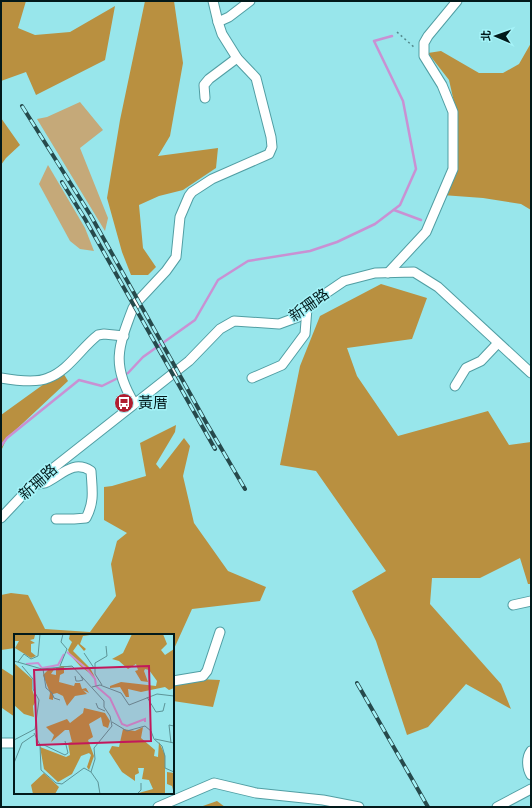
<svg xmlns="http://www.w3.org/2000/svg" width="532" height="808" font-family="Mulish,'Noto Sans TC',sans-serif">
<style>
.green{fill:#c5a979}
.forest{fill:#b99040}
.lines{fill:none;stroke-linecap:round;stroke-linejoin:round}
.stream{stroke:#c991d3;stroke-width:2.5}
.minor-casing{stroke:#519ea3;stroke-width:11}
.path{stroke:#54898c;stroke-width:1.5;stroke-dasharray:2 3;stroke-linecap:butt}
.minor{stroke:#fff;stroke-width:9}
.rail-casing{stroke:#264a4c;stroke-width:4}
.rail{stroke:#a5f3f8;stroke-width:2.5;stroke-dasharray:8;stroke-linecap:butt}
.labels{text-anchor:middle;stroke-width:3;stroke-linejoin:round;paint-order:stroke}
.street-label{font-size:15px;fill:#02191a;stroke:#a5f3f8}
.poi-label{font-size:15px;fill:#02191a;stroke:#a5f3f8;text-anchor:start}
.inset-river{fill:none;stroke:#c991d3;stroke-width:2}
.inset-road{fill:none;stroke:#5c9497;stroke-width:1}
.view{fill:#c2185b;fill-opacity:0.15;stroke:#c2185b;stroke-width:2}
.inset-edge{fill:none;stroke:#02191a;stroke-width:2}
</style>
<rect width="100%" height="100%" fill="#98e6eb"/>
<g class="green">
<polygon points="80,102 103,130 80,148 108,218 105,231 37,119 47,117"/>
<polygon points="48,165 85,228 94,251 80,249 70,241 39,184"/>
</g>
<g class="forest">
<polygon points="1,1 26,1 18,28 35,35 70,32 115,6 105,60 36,95 26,72 1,81"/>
<polygon points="145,1 174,1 183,63 170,136 158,156 218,148 216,168 183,190 159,196 139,205 143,248 156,267 148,275 131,275 122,252 107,198 120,120"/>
<polygon points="531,43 531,210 521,204 483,198 442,195 453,144 456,111 449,80 428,53 441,51 479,73 503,73 519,64"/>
<polygon points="1,118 20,145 6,158 1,165"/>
<polygon points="381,284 427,298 412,339 347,348 357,376 398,436 488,411 509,445 531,442 531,584 528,584 520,558 480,578 432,578 430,604 501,684 511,709 466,684 428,727 407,735 376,641 352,591 386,571 316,471 280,465 300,366 320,316"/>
<polygon points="62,371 68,381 7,438 1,451 1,415"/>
<polygon points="176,425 175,432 156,464 160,469 184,438 190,446 183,476 194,523 228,571 266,587 260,601 192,609 173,651 173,635 15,635 15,648 1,650 1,595 11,593 28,595 45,629 90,632 116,596 111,564 117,541 127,533 104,520 104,487 112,486 146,476 140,443"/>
<polygon points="1,668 15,677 15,717 2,708 1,705"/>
<polygon points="173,673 176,678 220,680 213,707 173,701"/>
<polygon points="217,801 225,807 200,807"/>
</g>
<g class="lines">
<g class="stream">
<polyline points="394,210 421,220"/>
<polyline points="1,446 7,438 79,380 102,386 128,373 143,357 195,320 218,280 248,261 310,251 337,242 375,224 400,205 416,169 403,101 374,41 392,36"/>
</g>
<defs>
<g id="minor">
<polyline points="218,22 229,17 250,1"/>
<polyline points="205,98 204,85 209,79 237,58"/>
<polyline points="388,273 426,232 453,169 453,112 442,85 424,56 424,43 428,36 457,1"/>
<path d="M1,378C13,380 37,383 48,378C68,371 81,348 98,335L104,334L124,336"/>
<polyline points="252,378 282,365 305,334 307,308"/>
<polyline points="455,386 466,368 481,361 498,343"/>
<path d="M134,403C111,365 118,347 133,308L137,302L166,271L176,257L180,217L189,196L192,192L212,179L269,154L272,147L271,137L256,78L237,58L222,34L218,22L213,1"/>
<path d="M33,484C37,484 41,484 45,483C61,476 73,459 91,471C92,489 95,501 86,518L74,519H56"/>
<polyline points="1,518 33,484 189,361 220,329 234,321 279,324 298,317 319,298 344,281 375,273 414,272 438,287 531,373"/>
<polyline points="513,605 531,601"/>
<polyline points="173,681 203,676 207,671 220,632"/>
<polyline points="1,743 15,743"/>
<path d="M531,751C526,758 527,768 531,775"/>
<polyline points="158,807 214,783 256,793 323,800 359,807"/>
<polyline points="497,807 531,789"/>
</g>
</defs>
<use href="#minor" class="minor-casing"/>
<polyline class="path" points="397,32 415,48"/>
<use href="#minor" class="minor"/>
<defs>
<g id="rail">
<polyline points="22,106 91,216 207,424 245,489"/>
<polyline points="62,182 85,219 215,449"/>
<polyline points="357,683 428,807"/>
</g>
</defs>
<use href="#rail" class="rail-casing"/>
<use href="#rail" class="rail"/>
</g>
<defs>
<symbol id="bus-disc" viewBox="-11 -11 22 22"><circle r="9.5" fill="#b11e30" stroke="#a5f3f8"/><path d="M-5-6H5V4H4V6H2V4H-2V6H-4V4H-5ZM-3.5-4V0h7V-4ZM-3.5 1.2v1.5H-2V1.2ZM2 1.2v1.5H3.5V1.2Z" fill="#fff"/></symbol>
</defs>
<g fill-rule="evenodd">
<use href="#bus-disc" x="113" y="392" width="22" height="22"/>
</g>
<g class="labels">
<g class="street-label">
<text transform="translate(309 305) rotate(-35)" y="5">新珊路</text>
<text transform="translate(38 482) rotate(-42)" y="5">新珊路</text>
</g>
<g class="poi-label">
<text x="138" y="408">黃厝</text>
</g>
</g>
<g transform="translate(14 634)">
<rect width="160" height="160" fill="#98e6eb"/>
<path d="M0,0L21,1L20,5L16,6L21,9L17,10V18L22,22L17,24L1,14L5,7H0ZM56,0H83L69,2L66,10L72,15L70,17L64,10L59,17L76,34L81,43L66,32L56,21L54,16L58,8L55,5ZM118,0H149L153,10L147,16L151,21L160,15V54L155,56L151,53L127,58L114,55L115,63H112L106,53L96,54V52L107,48L142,52L143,47L135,36L131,35L130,37L134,48L127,47L121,37L124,36L122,30L114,35L105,27L98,25L109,19ZM0,29L18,45V55L22,67L19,72L20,83L10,80L0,71ZM47,32H54L59,33H50V39L46,41L45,48L60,52L61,49H66L68,55L72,54L75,59L69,56L73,60L61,62L53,72L49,62L43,59L39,60V66L35,65L36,59L29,41L34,36L41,34L37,40L42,41V34ZM70,74L91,79L96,87L94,94L89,92L87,83L75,90L79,103L74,106L80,122L75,136L73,133L77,121L75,119L67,122L58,140L44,148L30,135L26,113L52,123L56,121L54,109L58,108L55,96H51L37,108L40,101L32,93L53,85L56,89L69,79ZM129,93L127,104L141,116L140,122L144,123L145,108L151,121V160H121L139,155L135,146L128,145L130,134H124L125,139L121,141V147L108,138L95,118L98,112L105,113L109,95L121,97ZM153,138L160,139V160L158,152L153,150ZM30,139L45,153L41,160H19L17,151Z" fill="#b99040"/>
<path class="inset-river" d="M53,18L73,35L81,45L82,52L96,64L108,90L113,92L131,85V88M12,30L24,29L28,34M28,34L44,31L50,20"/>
<path class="inset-road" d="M70,19L80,34M0,27L28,35L58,32L90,67V73L96,82L98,92L80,114L81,125L77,138L84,148L86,160M4,28L10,20L17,25L24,22L26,0M8,32L19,45V55L25,66L21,95M46,32L53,15L47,8L49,0M29,35L32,54L38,59L40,64L46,66M61,42L62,47H65L69,46L67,42M88,51L81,40V29L93,22L92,12M78,53L86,51L107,59L115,71L143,60L160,62M133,63L142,78L149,77L151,69M82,69L84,74L91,77M98,88L113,97L131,92L137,97L140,105L148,112L151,122V134L160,138M20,99L26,111M141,105L160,109M0,106L21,95M157,109L155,91L160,92M26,111L27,136L42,149L48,150L70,134L77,138M26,111H30L51,121L54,119L51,107M0,129L8,109L20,101M123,160L127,156V149"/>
<path class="view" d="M135,32L137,107L23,111L20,36Z"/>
<rect width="160" height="160" class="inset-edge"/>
</g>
<rect width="532" height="808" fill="none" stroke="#02191a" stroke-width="4"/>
<g transform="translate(496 36) rotate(272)" stroke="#a5f3f8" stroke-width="3" paint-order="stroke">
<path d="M0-3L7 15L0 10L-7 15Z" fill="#02191a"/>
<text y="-6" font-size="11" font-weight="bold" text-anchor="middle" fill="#02191a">北</text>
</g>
</svg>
